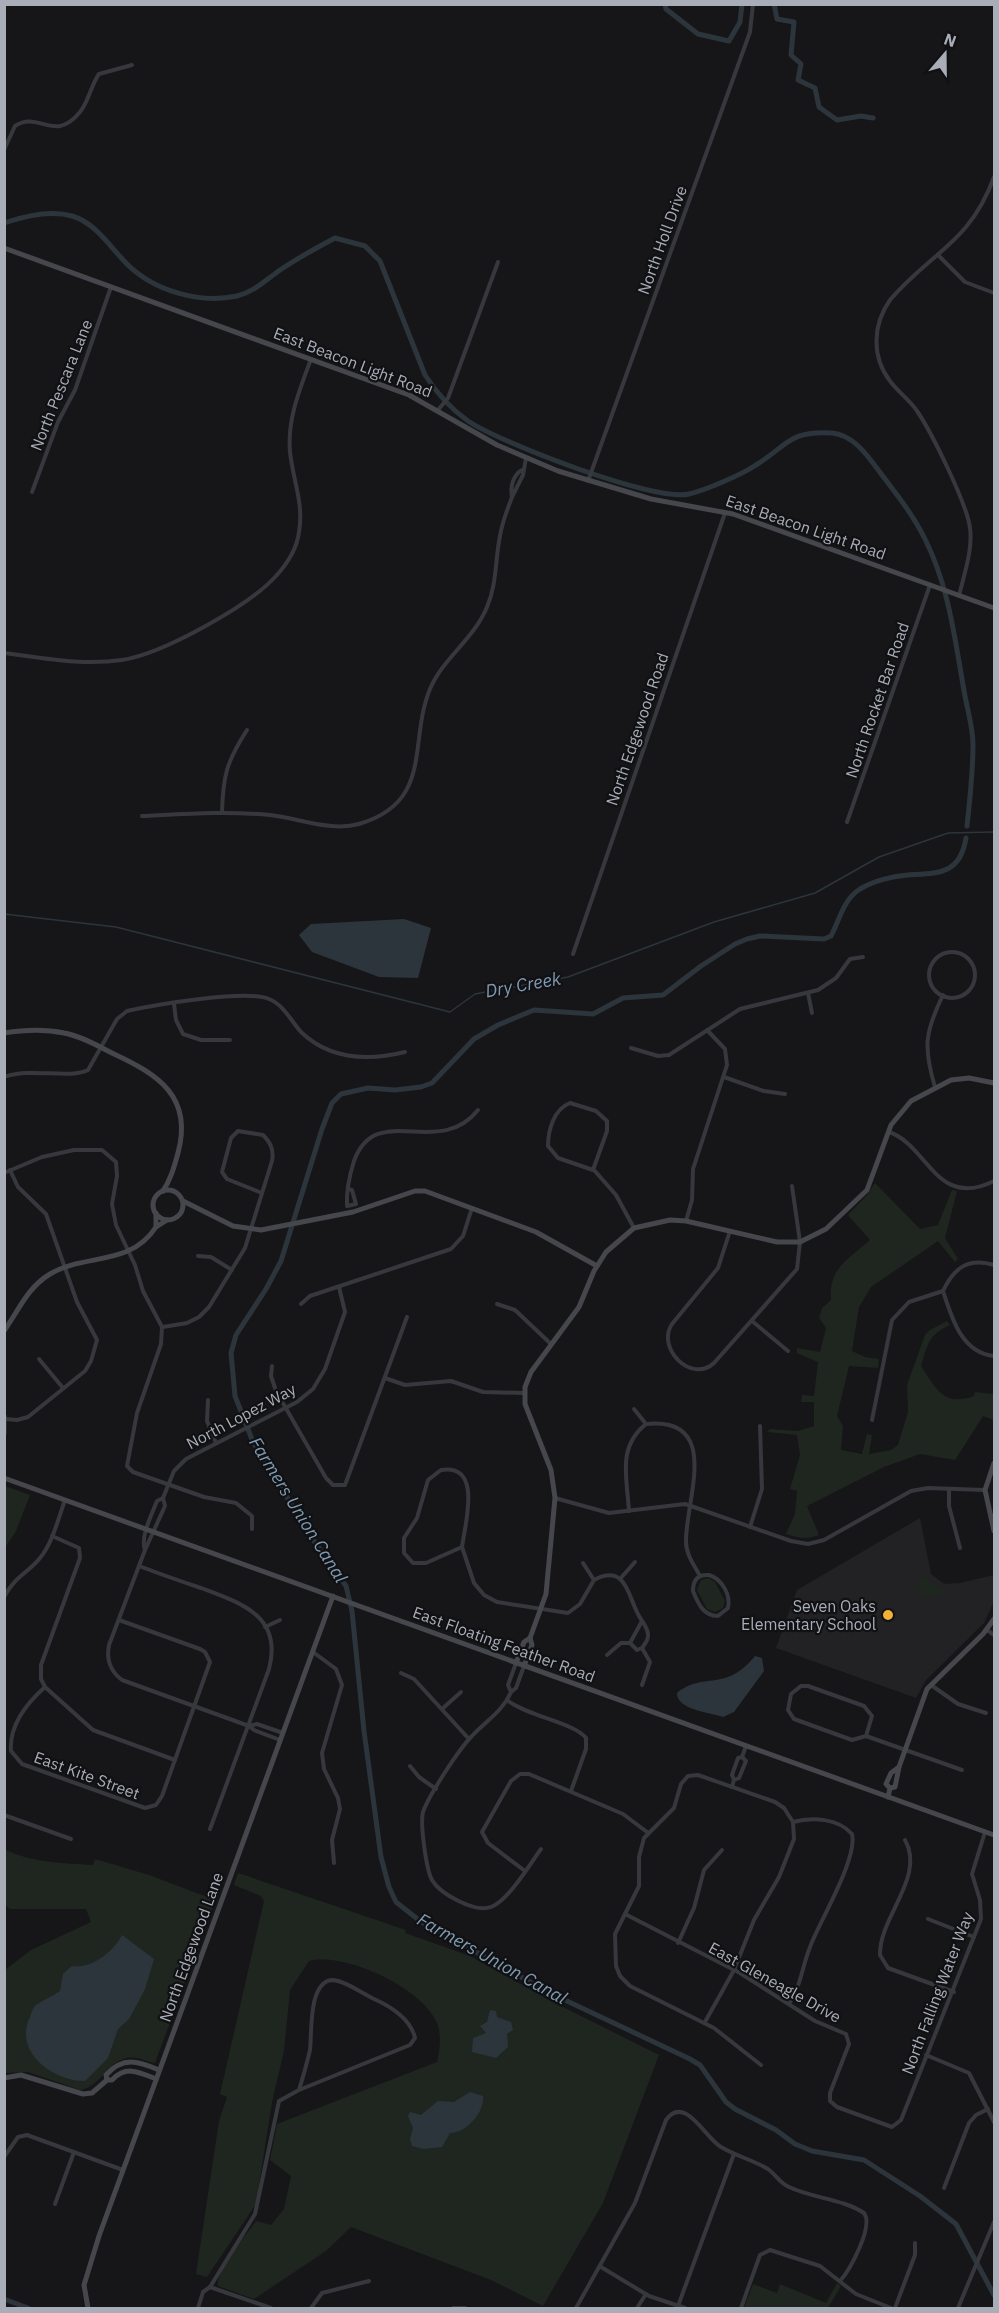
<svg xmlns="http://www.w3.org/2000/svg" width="999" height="2313" font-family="'IBM Plex Sans',sans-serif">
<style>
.built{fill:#222225}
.green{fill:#1e261f}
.water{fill:#2c353c}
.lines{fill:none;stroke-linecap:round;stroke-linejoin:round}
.stream{stroke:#2c353c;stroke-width:1.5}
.canal{stroke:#2c353c;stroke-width:5}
.street{stroke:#37383d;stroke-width:4}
.secondary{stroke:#45474d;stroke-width:5}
.poi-dot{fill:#f2b134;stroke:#111113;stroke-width:2}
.labels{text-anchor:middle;stroke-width:4.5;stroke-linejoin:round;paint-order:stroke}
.street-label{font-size:16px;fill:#a8adb8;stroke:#111113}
.poi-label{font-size:16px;fill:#a8adb8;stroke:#111113;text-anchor:end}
.water-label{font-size:18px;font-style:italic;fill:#7f9bb3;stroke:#111113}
</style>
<rect width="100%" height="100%" fill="#161618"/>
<polygon class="built" points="920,1518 931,1574 944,1584 960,1583 994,1575 994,1601 984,1623 926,1680 916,1698 776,1648 797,1590"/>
<g class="green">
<path d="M875,1183L920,1229L938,1225L952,1190L957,1191L945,1238L958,1259L955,1262L938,1241L871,1287L859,1307L852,1351L865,1357L879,1359L878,1368L849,1366L837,1416L843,1426L841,1450L862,1454L867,1434L872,1435L869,1454L891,1450L898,1445L908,1412L907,1385L925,1335L930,1330L947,1321L950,1325C928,1335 928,1344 921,1366C936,1389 944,1407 974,1396L975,1392L994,1394V1420L983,1416L955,1460L920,1454L884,1467L807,1506L819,1535C807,1540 798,1538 786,1534L795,1514L797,1491L790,1489L800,1455L797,1435L767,1432L770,1429L798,1431L814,1426V1402H801L802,1395L814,1396L818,1362L797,1353V1348L820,1352L826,1328L819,1318L822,1308L831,1300C828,1268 849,1259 870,1240L848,1215L867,1195Z"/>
<polygon points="5,1486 30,1495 16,1531 5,1548"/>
<polygon points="918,1574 948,1593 948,1596 919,1597"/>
<polygon points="708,1578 715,1582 725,1601 723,1608 715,1612 707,1609 697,1590 701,1580"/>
<path d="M4,1849C32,1863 63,1863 93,1865L95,1859L149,1875L215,1900L155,2063C146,2062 138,2056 127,2058C106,2062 101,2087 80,2090L28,2072L5,2073V1970L31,1950L91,1922L86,1909H10L5,1905Z"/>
<path d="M238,1873L406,1930L405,1933L470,1956L551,2001L659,2055L603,2203L543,2306L491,2280L351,2227L326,2251L254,2299L218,2286C216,2270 246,2235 256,2221L271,2225L284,2209L291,2176L270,2160L277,2124L437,2062C440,2049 442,2033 436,2021C420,1987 345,1952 309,1961L290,1990L284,2051L272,2102L256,2204L207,2277L196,2274L219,2121L227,2097L220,2094L264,1901L261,1896L234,1885Z"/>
<polygon points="837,2283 841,2286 828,2308 744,2308 753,2284 777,2293 780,2284 826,2303"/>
</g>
<g class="water">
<polygon points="404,919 431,928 418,978 379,977 312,952 299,935 311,924"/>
<path d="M755,1656L762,1658L764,1671L734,1712L723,1717C709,1712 677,1710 677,1693C704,1671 725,1693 755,1656Z"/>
<path d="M122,1935L154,1959L145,1989L129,2019L118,2029L108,2058L85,2081C53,2081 13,2052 30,2017C31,2013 33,2008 36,2005C43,2000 53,1996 60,1991L63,1974L72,1966C92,1969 113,1952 122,1935Z"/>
<polygon points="490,2010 496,2011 497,2017 511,2022 513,2030 507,2034 508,2047 496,2058 472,2052 473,2038 486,2033 480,2026 487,2022"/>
<path d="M470,2092L483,2096C485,2112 466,2133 450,2133L442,2147L423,2149L412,2146L410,2139L413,2128L408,2116L410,2112L421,2115L438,2101L454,2102Z"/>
</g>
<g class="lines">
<polyline class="stream" points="4,914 116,927 450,1012 475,994 568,977 714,922 815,893 879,857 948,833 994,832"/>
<g class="canal">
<polyline points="665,4 666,9 698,34 729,41 740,22 742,4"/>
<polyline points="774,4 777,19 794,22 791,55 801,64 798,80 815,88 819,107 837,120 861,116 873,118"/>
<path d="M4,223C25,216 51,210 72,216C96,223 110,247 127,264C154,291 200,304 237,296C254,292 266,280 280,270C298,258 316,248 335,238L365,246L380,261L425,375C436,392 451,409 468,421C501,443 654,502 689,494C706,490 741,475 756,465C787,446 789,430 832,433C855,435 869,458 882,475C898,496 913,515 925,539C950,589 955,642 965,696C968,712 973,728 973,745C973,772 970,799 967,826"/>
<path d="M966,838C960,875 938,873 908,875C893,876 873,881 860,889C843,900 840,919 831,936L824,939L760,936L747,939L735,944L701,966L663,995L623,998L593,1014L534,1010L498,1025L474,1039L432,1083L421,1087L395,1090L368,1088L341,1094L332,1103L322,1129L281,1261L266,1289L236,1335L231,1353L235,1396L253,1442L314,1541L346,1586L352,1611L364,1731L381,1857L389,1887L396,1902L420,1921L550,1993L690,2059L700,2065L726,2102L735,2109L776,2130L795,2144L812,2151L864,2160L920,2196L956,2224L994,2295"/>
<polyline points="4,2299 28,2308"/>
</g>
<g class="street">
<path d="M4,150L15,126C39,110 54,144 80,112C89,101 91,85 99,74L132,65"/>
<polyline points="938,255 965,282 994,293"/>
<polyline points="438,410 448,398 498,262"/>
<path d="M522,470C513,475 510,487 512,497L523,475L526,458"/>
<polyline points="588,481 750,32 753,4"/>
<polyline points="32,492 58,422 75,390 111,287"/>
<path d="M959,596C964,574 973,550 970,528C967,504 932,433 917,411C910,400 898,392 890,381C871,356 873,324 890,300C931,252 970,243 994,177"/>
<path d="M4,653C44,658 82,666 122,660C162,654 249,606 276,576C287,564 297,548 299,532C304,504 293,480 290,452C287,419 300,389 311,359"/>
<path d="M222,812C223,775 227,761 247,730"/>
<path d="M142,816C185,814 227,811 270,815C298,818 331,832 359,824C434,802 408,742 430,689C443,658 474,639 487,607C497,584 495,560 500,536C502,523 507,510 512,497"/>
<polyline points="847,822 930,585"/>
<circle cx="952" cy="975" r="23"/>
<polyline points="573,954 725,513"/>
<polyline points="808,993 812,1013"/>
<polyline points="174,1004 176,1020 183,1034 201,1040 230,1040"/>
<polyline points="631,1048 658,1056 669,1055 740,1009 818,990 836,978 850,959 863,957"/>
<path d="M7,1076C33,1068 70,1079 88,1070L117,1019L127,1011C154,1005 247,989 269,999C284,1005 291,1021 301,1032C330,1060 368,1061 405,1052"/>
<polyline points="724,1077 764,1091 785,1094"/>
<path d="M935,1087C923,1047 925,1032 943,995"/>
<path d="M570,1103L596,1111L607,1121V1131L593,1170L558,1158L548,1146C548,1130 554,1109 570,1103Z"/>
<path d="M889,1132C928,1145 936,1210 994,1181"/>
<polyline points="594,1170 616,1195 634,1228"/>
<polyline points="4,1173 42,1157 74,1150 102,1150 116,1162 117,1176 112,1204 116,1225 135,1265 143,1291 162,1327 161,1344 137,1413 127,1466 133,1472 204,1497 236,1503 252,1516 252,1529"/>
<path d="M348,1189L352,1190L356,1204L347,1206C346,1190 349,1177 354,1161C376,1100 438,1160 478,1110"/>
<polyline points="686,1221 692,1200 693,1169 727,1065 725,1049 707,1030"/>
<path d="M730,1231L718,1268L672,1324C656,1348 691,1384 714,1363L797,1269L800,1242L792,1186"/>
<polyline points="198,1256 211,1257 232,1270"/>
<path d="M943,1291C952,1319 962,1353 994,1356"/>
<path d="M943,1291C954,1268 968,1257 994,1265"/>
<polyline points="301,1304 310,1296 451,1249 463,1236 472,1208"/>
<polyline points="497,1304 515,1310 551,1344"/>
<polyline points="752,1321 788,1351"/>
<path d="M163,1327L187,1323L199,1317L209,1307L245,1248L272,1161C274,1150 271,1143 263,1135L238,1131L231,1138L222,1172L227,1179L262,1193"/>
<polyline points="39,1359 63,1388"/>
<polyline points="272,1366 271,1376 276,1391 326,1478 333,1485 345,1485 407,1317"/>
<polyline points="385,1378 405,1385 451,1381 483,1392 524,1393"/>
<polyline points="208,1400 207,1421 216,1443"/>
<polyline points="634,1409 646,1424"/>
<polyline points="6,1419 17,1420 28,1417 85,1371 91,1361 97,1340 77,1302 46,1214 18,1187 10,1170"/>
<polyline points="872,1420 892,1320 909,1302 943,1291"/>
<path d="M646,1424C723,1416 685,1501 686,1542C686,1554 694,1565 700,1576"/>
<path d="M441,1470C483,1463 465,1524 462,1547L426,1563H413L404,1553V1538L417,1518L428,1480Z"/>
<polyline points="949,1489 949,1506 960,1548"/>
<polyline points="163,1498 174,1471 186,1459 297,1402 313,1389 325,1369 345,1312 339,1287"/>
<path d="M163,1498L165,1506L145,1550C140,1537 152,1514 157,1501Z"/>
<polyline points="555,1498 609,1513 685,1504 791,1541 808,1544 824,1540 911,1491 928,1488 985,1490"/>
<path d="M629,1511C627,1477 617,1447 646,1424"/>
<polyline points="750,1527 762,1489 760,1426"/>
<path d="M52,1536L79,1548L80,1558L41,1665V1679L45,1687C27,1703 9,1725 11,1751L22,1764L145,1808L156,1805L162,1796L210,1662L205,1652L200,1649L119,1620"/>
<path d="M462,1547L474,1583L484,1595L497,1602L568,1613L580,1604L594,1580C626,1563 628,1596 638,1614C641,1621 649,1628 648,1636C648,1641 644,1645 642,1648L637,1650L630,1643L642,1621"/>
<path d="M145,1550L109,1645C106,1660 110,1671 122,1680L249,1726"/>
<polyline points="583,1563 594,1580"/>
<path d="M139,1566C160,1574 180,1581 201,1588C241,1603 283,1616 269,1669L210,1829"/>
<path d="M709,1575C722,1579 731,1595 728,1608L718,1616C703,1616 698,1603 693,1591C693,1580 698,1574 709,1575Z"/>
<polyline points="620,1579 635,1562"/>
<path d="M4,1597C16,1575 27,1574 40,1558C53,1542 58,1519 65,1500"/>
<polyline points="265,1627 280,1620"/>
<polyline points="987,1630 994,1635"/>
<polyline points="642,1648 650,1662 642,1685"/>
<polyline points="313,1652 336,1669 342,1685 322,1753 324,1769 338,1798 340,1809 332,1840 334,1863"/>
<polyline points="607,1655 621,1643 630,1643"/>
<polyline points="516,1663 508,1685 511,1692 516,1688 524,1666"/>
<polyline points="401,1673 414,1679 469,1739"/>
<polyline points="931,1685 958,1704 986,1713"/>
<polyline points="45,1687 93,1730 175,1760"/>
<path d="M511,1692C503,1711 486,1721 472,1736C459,1749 429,1795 423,1812C420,1823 426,1869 432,1880C440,1894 475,1913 491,1907C508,1901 530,1864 541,1849"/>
<path d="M507,1700C527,1716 575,1723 586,1738V1749L571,1791"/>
<polyline points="442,1709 461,1692"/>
<polyline points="866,1736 872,1716 864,1706 808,1686 801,1686 791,1694 788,1710 794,1719 852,1740 866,1736 962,1770"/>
<polyline points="280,1740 254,1730 249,1726 257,1724 283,1733"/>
<polyline points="742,1757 746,1746"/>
<polyline points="410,1766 419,1777 436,1789"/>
<polyline points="732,1787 734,1780 732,1775 738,1758 742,1757 746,1761 739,1778 734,1780"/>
<polyline points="4,1815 71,1839"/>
<path d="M905,1840C926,1877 879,1917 880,1955L888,1968L954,1992"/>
<polyline points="525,1871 488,1843 482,1832 511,1781 520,1774 529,1774 623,1814 647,1832"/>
<polyline points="625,1914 740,1973 815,2021 846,2034 849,2044 830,2093 830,2101 837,2107 892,2127 901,2120 981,1919 980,1900 972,1874 985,1832"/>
<polyline points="928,1919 974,1937"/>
<polyline points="678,1943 694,1908 704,1870 722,1850"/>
<polyline points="705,2022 734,1970 754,1920 779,1877 794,1839 793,1822"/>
<polyline points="926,2055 969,2073 994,2122"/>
<path d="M761,2065L714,2028L630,1986L620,1976L616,1966L615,1934L639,1886V1857L644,1838L674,1808L681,1784L688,1776L698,1775L775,1802L784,1808L793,1822C812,1817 838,1818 852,1834C858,1859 819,1922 810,1947C802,1967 801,1986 789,2004"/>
<polyline points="4,2157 18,2137 27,2135 123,2170"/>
<polyline points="944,2188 969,2123 976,2115 988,2109"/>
<polyline points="55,2204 74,2152"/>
<polyline points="601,2267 649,2296 685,2308"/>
<polyline points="210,2287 271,2308"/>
<polyline points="678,2306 734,2154"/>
<path d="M198,2308L203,2292L210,2287L255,2214L279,2101L299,2090C303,2077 307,2063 310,2050C312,2034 308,1982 332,1980C344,1980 363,1994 374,1999C390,2006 411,2019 415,2038L410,2045L299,2090"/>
<polyline points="311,2308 322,2293 369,2281"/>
<polyline points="453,2308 465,2308"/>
<path d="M576,2308L635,2203L666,2120C685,2094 705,2138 721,2147C736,2156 753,2160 768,2169C776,2175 780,2183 789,2187C812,2198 843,2199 864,2213C874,2226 850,2270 840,2281"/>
<polyline points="637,2308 646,2294"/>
<polyline points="741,2308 760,2255 770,2250 820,2266 856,2294 891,2308"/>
<polyline points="895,2308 915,2255 915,2243"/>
<polyline points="958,2308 994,2222"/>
</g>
<g class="secondary">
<polyline points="4,248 409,395 497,445 558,471 651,499 733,514 994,608"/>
<path d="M4,1033C23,1030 45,1029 64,1033C81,1036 98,1046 114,1054C159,1075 193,1097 178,1153C174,1167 171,1179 163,1191"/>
<circle cx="168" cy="1205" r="15"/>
<polyline points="183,1201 233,1226 261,1230 353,1212 415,1191 425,1191 536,1232 597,1266"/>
<polyline points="156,1213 156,1227 167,1220"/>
<path d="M4,1331C19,1310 27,1288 50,1274C85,1253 130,1267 156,1227"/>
<polyline points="4,1416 4,1433"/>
<polyline points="994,1463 985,1490 994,1531"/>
<polyline points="4,1478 994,1835"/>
<polyline points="516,1663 524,1642 530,1638 546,1594 555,1498 551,1470 525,1404 525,1387 531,1372 579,1307 594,1271 606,1252 634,1228 670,1220 686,1221 777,1242 800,1242 826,1229 867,1190 891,1125 911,1101 951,1080 969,1078 994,1083"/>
<polyline points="524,1666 532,1645 530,1638"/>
<polyline points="899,1767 927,1689 983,1634 994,1619"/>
<polyline points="888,1797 890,1788 895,1787 899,1767 891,1773 886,1784 890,1788"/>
<polyline points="4,2078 21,2075 83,2094 92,2093 107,2080"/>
<path d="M156,2079C139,2072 126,2065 112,2080H107L106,2075C123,2056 138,2061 159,2070"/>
<polyline points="88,2308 84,2285 99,2236 333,1596"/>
</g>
</g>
<circle class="poi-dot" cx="888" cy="1615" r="6"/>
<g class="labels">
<g class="street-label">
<text transform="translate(662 240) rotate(-70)" y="6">North Holl Drive</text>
<text transform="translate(353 362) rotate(21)" y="6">East Beacon Light Road</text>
<text transform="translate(61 385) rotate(-68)" y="6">North Pescara Lane</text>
<text transform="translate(806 527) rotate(19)" y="6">East Beacon Light Road</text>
<text transform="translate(877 700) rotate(-71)" y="6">North Rocket Bar Road</text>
<text transform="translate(637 729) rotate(-71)" y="6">North Edgewood Road</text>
<text transform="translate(241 1416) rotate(-28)" y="6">North Lopez Way</text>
<text transform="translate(504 1644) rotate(20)" y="6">East Floating Feather Road</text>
<text transform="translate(87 1775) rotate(20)" y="6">East Kite Street</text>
<text transform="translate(191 1947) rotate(-70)" y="6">North Edgewood Lane</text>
<text transform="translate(775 1982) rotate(29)" y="6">East Gleneagle Drive</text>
<text transform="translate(937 1993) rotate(-69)" y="6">North Falling Water Way</text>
</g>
<g class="poi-label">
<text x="876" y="1612">Seven Oaks<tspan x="876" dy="18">Elementary School</tspan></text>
</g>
<g class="water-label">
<text transform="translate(523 985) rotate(-10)" y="6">Dry Creek</text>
<text transform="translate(298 1510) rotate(58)" y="6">Farmers Union Canal</text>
<text transform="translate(492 1959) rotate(29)" y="6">Farmers Union Canal</text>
</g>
</g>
<rect width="999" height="2313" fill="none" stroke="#a8adb8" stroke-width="12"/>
<g transform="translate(945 54) rotate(20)" stroke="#111113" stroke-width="4.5" paint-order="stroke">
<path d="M0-4.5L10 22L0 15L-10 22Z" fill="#a8adb8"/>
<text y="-9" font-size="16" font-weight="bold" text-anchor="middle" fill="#a8adb8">N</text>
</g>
</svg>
